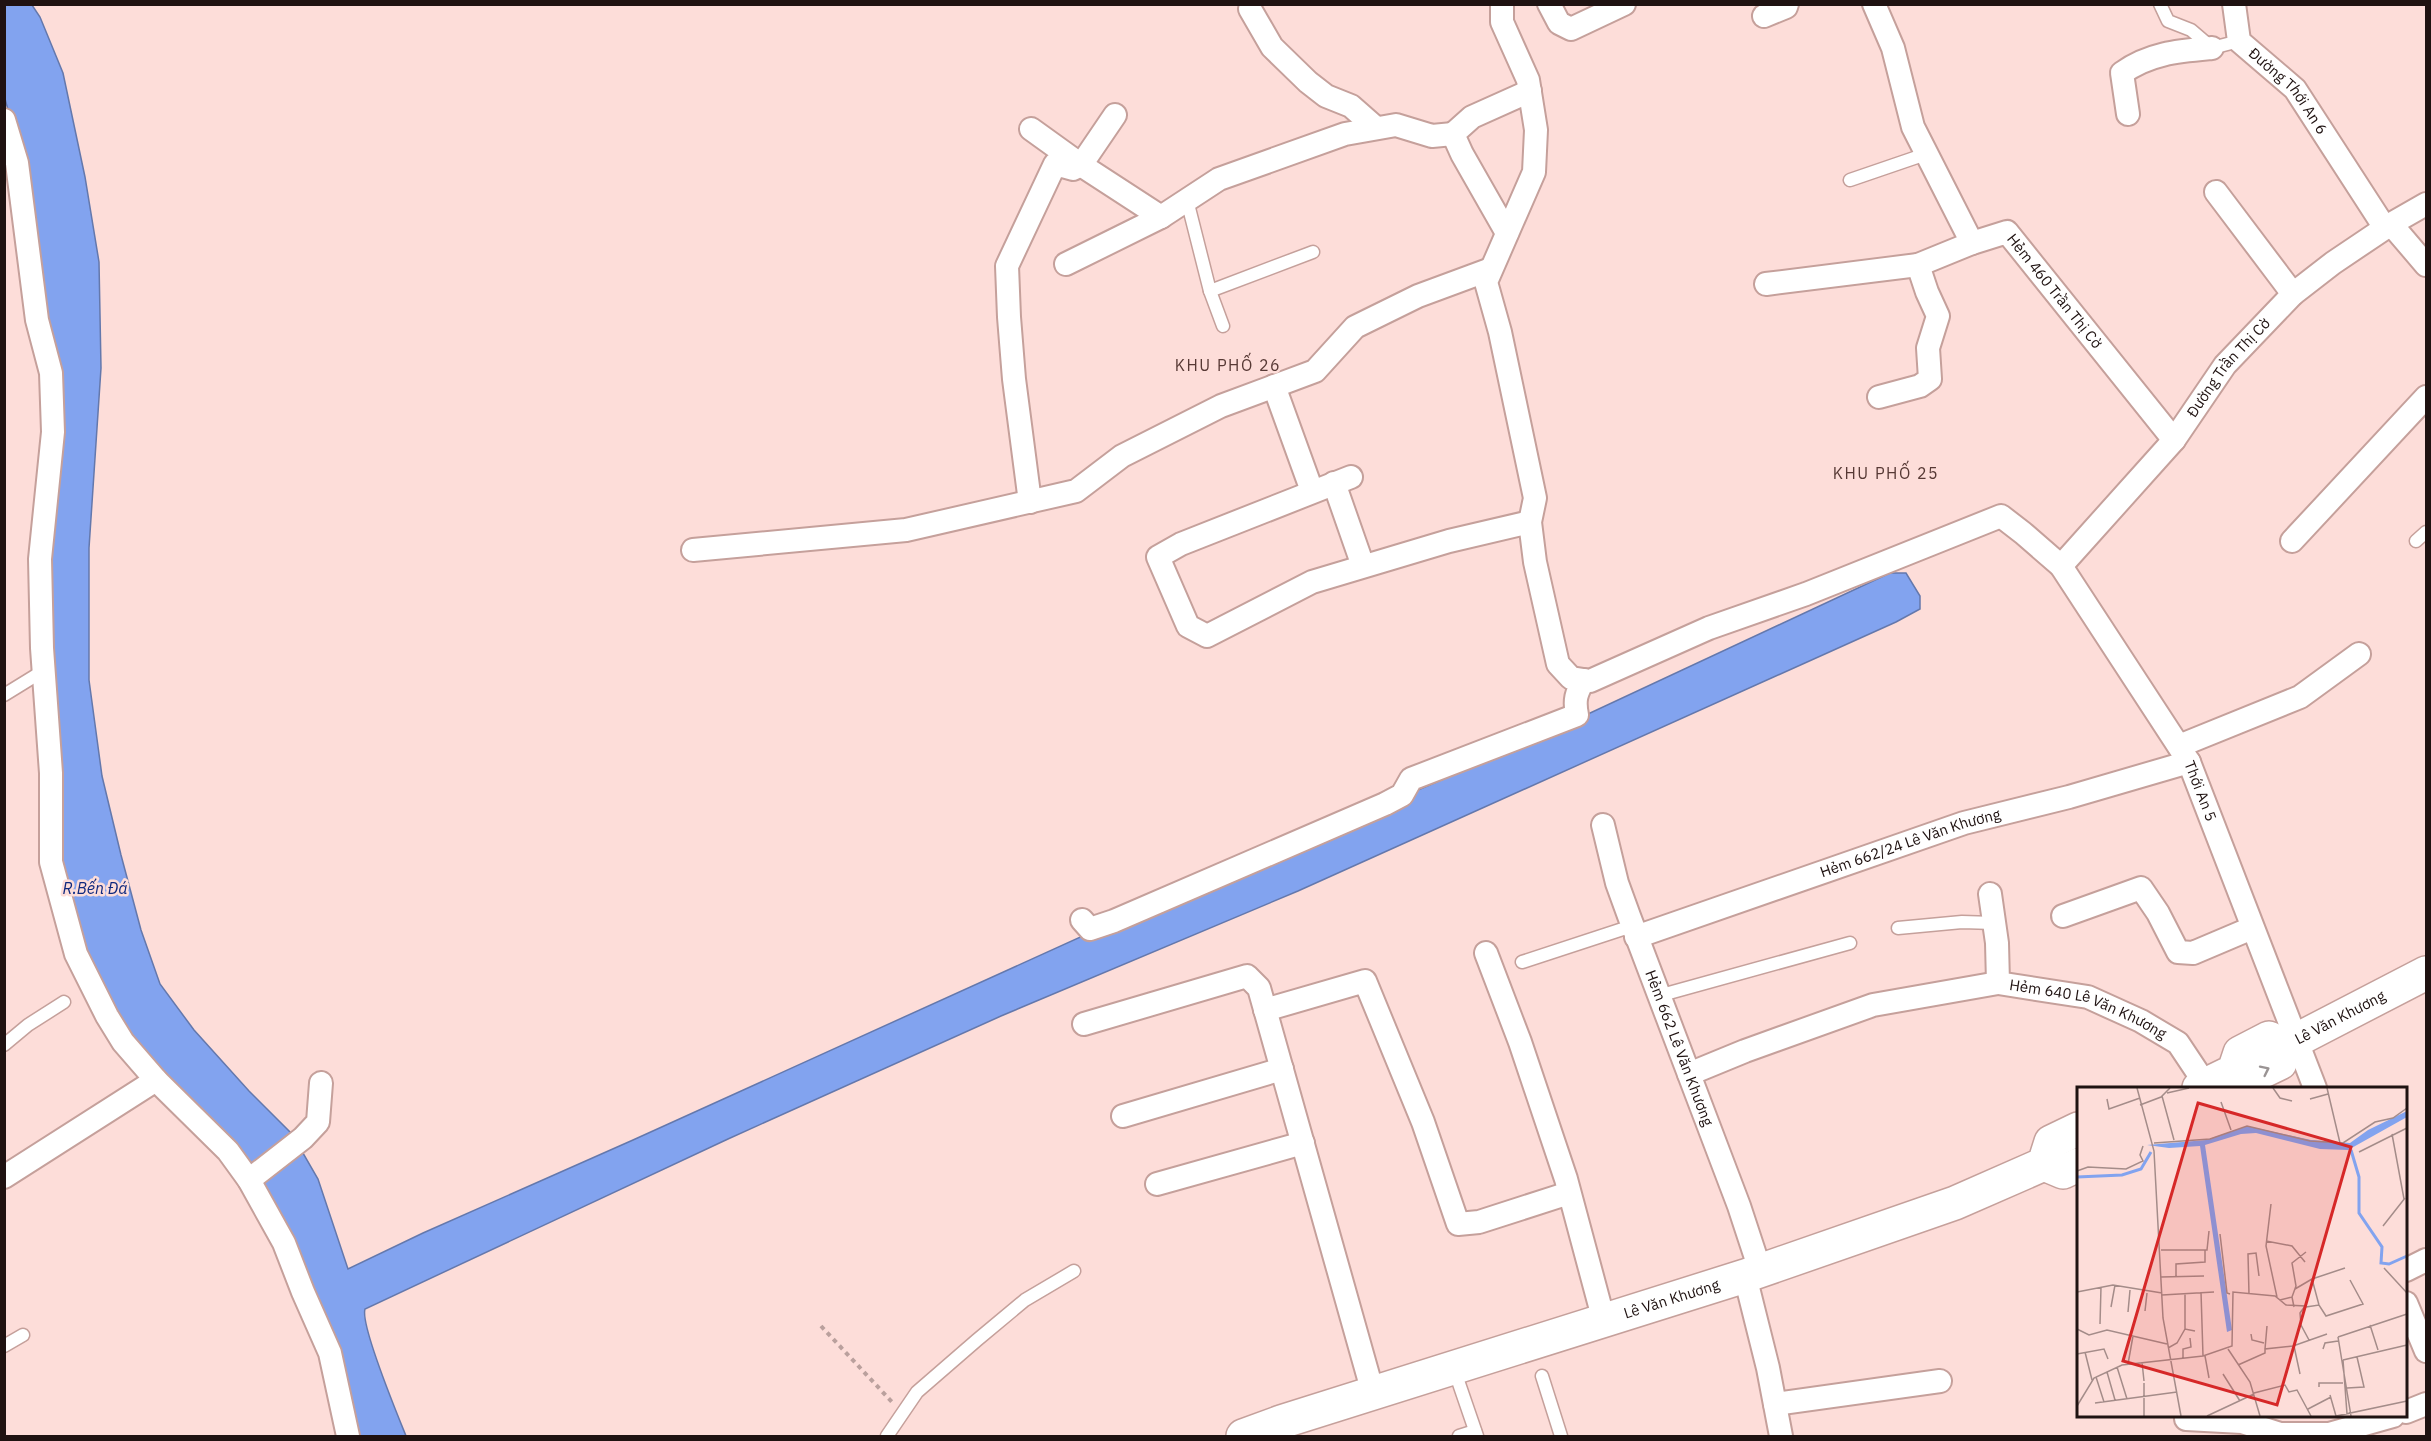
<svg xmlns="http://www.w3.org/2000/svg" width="2431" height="1441" font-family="'IBM Plex Sans',sans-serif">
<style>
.water{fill:#82a3ef;stroke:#6478ac;stroke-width:1.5}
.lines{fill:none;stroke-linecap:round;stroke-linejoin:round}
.lane-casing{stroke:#c5a09b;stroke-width:15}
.street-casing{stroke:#c5a09b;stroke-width:26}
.secondary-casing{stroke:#c5a09b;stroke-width:36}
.path{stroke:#baa09d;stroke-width:4;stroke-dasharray:4.5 4.5;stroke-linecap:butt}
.lane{stroke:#fff;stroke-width:12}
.street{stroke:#fff;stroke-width:22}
.secondary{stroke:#fff;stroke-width:33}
.oneway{stroke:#9a9494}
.labels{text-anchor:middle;stroke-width:5;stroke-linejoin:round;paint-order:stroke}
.street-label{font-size:15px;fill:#1f1211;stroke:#fdddd9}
.neighbourhood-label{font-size:16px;letter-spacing:1.5px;fill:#573935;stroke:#fdddd9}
.water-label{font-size:16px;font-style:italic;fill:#10297e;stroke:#fdddd9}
.inset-river{fill:none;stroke:#82a3ef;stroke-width:3}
.inset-road{fill:none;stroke:#a48c89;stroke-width:1.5}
.view{fill:#d62828;fill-opacity:0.15;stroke:#d62828;stroke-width:3}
.inset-edge{fill:none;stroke:#1f1211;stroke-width:3}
</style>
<rect width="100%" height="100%" fill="#fdddd9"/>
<path class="water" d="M4,5H32L40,17L63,73L85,177L99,262L101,368L89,548V680L102,776L121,855L141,930L160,984L194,1030L249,1091L292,1134L318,1179L348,1269L423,1233L633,1140L1162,900L1511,750L1890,573H1906L1920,596V609L1896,622L1298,891L1001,1016L728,1139L365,1309C360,1325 398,1416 406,1436H349L276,1213L159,1076L102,1000L53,849L43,358L38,257L34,203L5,99Z"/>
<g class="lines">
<defs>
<g id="lane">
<polyline points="2160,4 2168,21 2191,30 2212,48 2239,41"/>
<polyline points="1850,180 1926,154"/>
<polyline points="1187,200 1210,291 1223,326"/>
<polyline points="1210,291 1313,252"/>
<polyline points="2416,541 2426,532"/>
<polyline points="4,695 43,671"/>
<polyline points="1898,928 1962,922 1994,923"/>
<polyline points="1522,962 1632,926"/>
<polyline points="1658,996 1850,943"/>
<polyline points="4,1045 28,1025 64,1002"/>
<polyline points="4,1346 23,1335"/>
<polyline points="1454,1369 1477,1436"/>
<polyline points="1542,1376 1561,1436"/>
<polyline points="887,1436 917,1392 977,1340 1025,1300 1074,1271"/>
<polyline points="1459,1436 1475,1431"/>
</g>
<g id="street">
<path id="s1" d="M1502,4V22L1528,80L1536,130L1534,172L1486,282L1500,332L1535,498L1530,522L1535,562L1558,664L1571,678L1590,681L1709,628L1806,594L2001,516L2023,533L2061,566L2189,762L2315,1088"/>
<polyline points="1549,4 1559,23 1571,29 1624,4"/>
<path id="s2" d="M1874,4L1893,48L1913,127L1972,243L2007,232L2174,440"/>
<path id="s3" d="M2234,4L2239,41L2295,89L2385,228"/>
<polyline points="1250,9 1272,47 1308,82 1326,96 1351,106 1376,128"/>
<polyline points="1764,16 1786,7 1787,4"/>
<path d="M2128,114L2122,73C2150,53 2179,51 2212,48"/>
<polyline points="4,120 17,163 37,320 51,373 53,432 40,559 42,648 51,773 51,862 76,954 107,1016 123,1042 156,1080 228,1151 249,1180 284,1243 303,1292 330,1353 348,1436"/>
<polyline points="1031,129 1081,165 1161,217 1219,179 1345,134 1396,125 1432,136 1453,134"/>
<polyline points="2216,192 2293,294"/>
<polyline points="2391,224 2426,265"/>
<polyline points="1507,233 1462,154 1453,134 1472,117 1530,91"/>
<polyline points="1066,264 1161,217"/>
<polyline points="1766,284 1918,265 1972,243"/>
<polyline points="1274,386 1312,491"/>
<polyline points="1879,397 1920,386 1930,379 1928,348 1938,316 1927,292 1918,265"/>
<polyline points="1351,477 1181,544 1158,557 1188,626 1207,636 1312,582 1449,541 1530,522"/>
<polyline points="1334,483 1363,566"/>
<polyline points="1030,502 1014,379 1009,317 1007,266 1055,164 1073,169 1081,165 1115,115"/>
<polyline points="2292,541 2426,397"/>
<polyline points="693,550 906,530 1076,491 1122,456 1221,406 1315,371 1355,327 1418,296 1491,269"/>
<path id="s4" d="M2061,566L2174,440L2225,365L2293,294L2333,263L2391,224L2426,204"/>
<polyline points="2179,746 2300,697 2359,654"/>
<path id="s5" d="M1603,825L1617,883L1629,916L1739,1206L1760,1270"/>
<path id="s6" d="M1990,894L1997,943L1998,983L2088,997L2141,1021L2178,1043L2206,1085"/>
<polyline points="2063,916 2141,888 2158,913 2178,952 2193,953 2252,928"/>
<path d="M1082,920L1090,929L1114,921L1385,804L1402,795L1411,779L1577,715C1574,700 1576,693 1584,680"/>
<path id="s7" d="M1636,937L1964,823L2069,797L2189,762"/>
<polyline points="1486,953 1520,1042 1566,1179 1604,1321"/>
<polyline points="1265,1010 1365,981 1423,1122 1458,1224 1479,1222 1569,1193"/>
<polyline points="1084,1024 1247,976 1259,988 1373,1393"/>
<polyline points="1689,1074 1745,1051 1873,1005 1998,983"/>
<polyline points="1123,1116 1282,1069"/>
<polyline points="4,1177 156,1080"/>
<polyline points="249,1180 303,1138 318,1122 321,1083"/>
<polyline points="1157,1184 1303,1143"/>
<polyline points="2406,1270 2426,1260"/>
<polyline points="1745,1276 1768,1368 1781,1436"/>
<polyline points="2406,1303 2426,1351"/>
<polyline points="1775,1404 1940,1381"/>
<polyline points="2406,1412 2426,1404"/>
<polyline points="2186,1419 2242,1422 2280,1434 2329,1434 2393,1416"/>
</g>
<g id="secondary">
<path id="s8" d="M2285,1046L2426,973"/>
<polyline points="2234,1071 2251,1077 2280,1063 2285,1046"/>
<polyline points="2199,1088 2234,1071 2240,1053 2269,1038 2285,1046"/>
<polyline points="2044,1164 2063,1172 2078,1165"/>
<path id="s9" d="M1243,1436L1281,1422L1745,1276L1955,1203L2044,1164L2051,1142L2078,1129"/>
</g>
</defs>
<use href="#lane" class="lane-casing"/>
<use href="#street" class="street-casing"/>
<use href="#secondary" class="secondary-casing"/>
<polyline class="path" points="821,1326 892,1402"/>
<use href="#lane" class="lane"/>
<use href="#street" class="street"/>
<use href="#secondary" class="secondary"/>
</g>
<defs><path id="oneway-chevron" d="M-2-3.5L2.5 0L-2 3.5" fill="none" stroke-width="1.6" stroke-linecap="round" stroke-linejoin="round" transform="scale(1.5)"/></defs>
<use class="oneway" href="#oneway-chevron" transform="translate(2265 1070) rotate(-26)"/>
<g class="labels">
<g class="street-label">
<text dy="5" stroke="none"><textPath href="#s3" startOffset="108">Đường Thới An 6</textPath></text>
<text dy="5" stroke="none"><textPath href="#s2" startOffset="372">Hẻm 460 Trần Thị Cờ</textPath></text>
<text dy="5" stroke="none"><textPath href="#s4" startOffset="260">Đường Trần Thị Cờ</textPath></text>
<text dy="5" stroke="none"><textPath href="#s1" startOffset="1510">Thới An 5</textPath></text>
<text dy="5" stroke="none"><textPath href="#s7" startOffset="290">Hẻm 662/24 Lê Văn Khương</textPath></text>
<text dy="5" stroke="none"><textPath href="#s6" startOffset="184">Hẻm 640 Lê Văn Khương</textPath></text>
<text dy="5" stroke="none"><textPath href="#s8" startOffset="62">Lê Văn Khương</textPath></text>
<text dy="5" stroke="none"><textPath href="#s5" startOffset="236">Hẻm 662 Lê Văn Khương</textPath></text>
<text dy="5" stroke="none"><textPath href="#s9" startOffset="450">Lê Văn Khương</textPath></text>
</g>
<g class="neighbourhood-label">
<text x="1228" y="371">KHU PHỐ 26</text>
<text x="1886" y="479">KHU PHỐ 25</text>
</g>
<g class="water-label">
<text x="95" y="894">R.Bến Đá</text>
</g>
</g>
<g transform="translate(2077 1087)">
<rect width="330" height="330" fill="#fdddd9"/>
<path d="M330,24V30L271,63L243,62L179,46L164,47L128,58L155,243L150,245L123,59L92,61L70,58L129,53L170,39L234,53L273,56L291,43Z" fill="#82a3ef"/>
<path class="inset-river" d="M274,63L282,90V126L305,160L304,176L312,177L330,169M0,90L45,88L64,82L74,65"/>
<path class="inset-road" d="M60,1L77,64L86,231L104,329M196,1L203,11L215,14M250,1L263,56M90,6L112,1M85,9L97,53M30,12L32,22L63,11M233,12L251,7M144,15L154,43M63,18L84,10L93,1M315,47L327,112M77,56L133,52L170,39L233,54L266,56L298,35L316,31L330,21M282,65L330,41M0,84L11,80L49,82L66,74L63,68L66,59M194,117L189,159L200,210M306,139L328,111M143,147L150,206L153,207M189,154L215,159L228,175M84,163H130L132,144M307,181L330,206M84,190L127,189M99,190V177L128,175V163M218,202L235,192M0,205L36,198L85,206M124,205L126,269M108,207V242M172,207L171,167L179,166L182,189M85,208L137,205M215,210L219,199L215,176L229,165M203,213L215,210L217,220M242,218L235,192L268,181M34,220L38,198M229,220L242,218L249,229L286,217L273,193M68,224L70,206M51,225L53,203M23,237L24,200M293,238L301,263M0,242L12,248L30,243L90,257M174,247L175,253L187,256M261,250L274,329M261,250L330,227M217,259L223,287M91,261L100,256L108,242L118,244M151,262L173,295L183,329M188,262L190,239M246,262L248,256L261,254M8,265L15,293M0,267L27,262L31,272M128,269L132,291M106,271V262L114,260L113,251M266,273L330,258M266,273L270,327M65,275L67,294M51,277L56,249M161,278L188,266V262L216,259L250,247M40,280L50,312M30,285L38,313M146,287L163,314M19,290L27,315M242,300V296H266M270,301L287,300L280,270M177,306L208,298L212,305L220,303L234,329M253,308L259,329L330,314M18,316L100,305M0,319L17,291L45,278L126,269L155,259L156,205L198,209L209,218L228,219L223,226L224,238L232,253M231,322L254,310M67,329V296M130,329L177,307"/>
<path class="view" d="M121,16L274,60L200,318L46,274Z"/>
<rect width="330" height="330" class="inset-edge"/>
</g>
<rect width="2431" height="1441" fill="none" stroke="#1f1211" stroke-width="12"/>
</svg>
